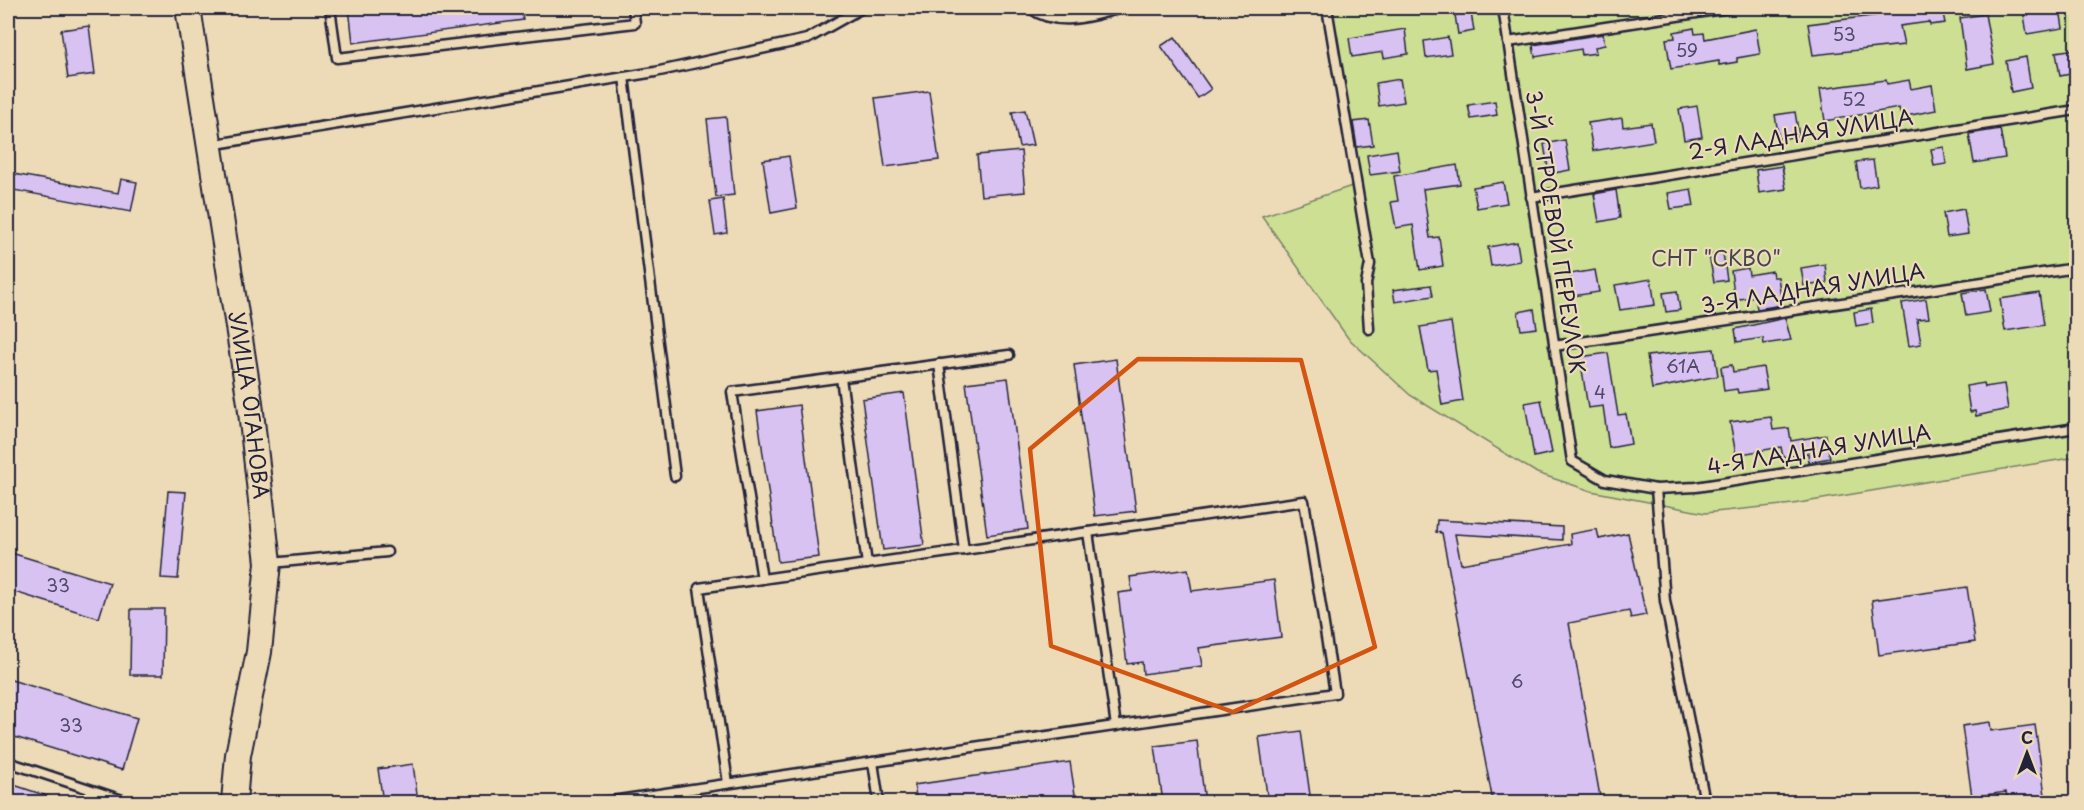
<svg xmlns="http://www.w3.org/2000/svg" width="2084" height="810" font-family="'Playpen Sans',sans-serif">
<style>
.garden{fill:#ccdf93;stroke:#778067;stroke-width:1.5}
.building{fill:#d8c2f2;stroke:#22223b;stroke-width:1.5}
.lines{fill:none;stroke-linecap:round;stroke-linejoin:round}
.lane-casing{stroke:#22223b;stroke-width:13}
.secondary-casing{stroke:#22223b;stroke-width:28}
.lane{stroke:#eddbb8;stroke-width:8}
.secondary{stroke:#eddbb8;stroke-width:24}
.marked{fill:none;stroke:#d45411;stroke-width:4.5;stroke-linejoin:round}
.labels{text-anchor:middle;stroke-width:4.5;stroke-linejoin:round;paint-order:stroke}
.number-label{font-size:18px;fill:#504a69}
.street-label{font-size:21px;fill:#22223b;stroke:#eddbb8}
.park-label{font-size:21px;fill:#44484d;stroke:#eddbb8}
</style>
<rect width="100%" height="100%" fill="#eddbb8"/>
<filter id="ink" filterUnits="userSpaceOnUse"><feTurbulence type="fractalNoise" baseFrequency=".0167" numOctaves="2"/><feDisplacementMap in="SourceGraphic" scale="12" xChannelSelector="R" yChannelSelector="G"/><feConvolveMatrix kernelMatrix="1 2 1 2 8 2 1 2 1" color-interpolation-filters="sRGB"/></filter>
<g filter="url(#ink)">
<polygon class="garden" points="1324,8 2076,8 2076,457 1793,504 1705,513 1591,491 1537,473 1410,395 1348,338 1262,216 1352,186"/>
<g class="building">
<polygon points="349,8 521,8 523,20 353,43"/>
<polygon points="1902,8 1942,8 1945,23 1930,25 1929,22 1900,26 1904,45 1813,55 1808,24 1903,12"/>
<polygon points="2060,9 2063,28 2027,34 2024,15"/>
<polygon points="1471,13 1474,31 1458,34 1455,15"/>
<polygon points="1985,14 1994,64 1967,69 1960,18"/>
<polygon points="89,26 95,74 68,78 61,30"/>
<polygon points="1694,28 1695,34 1704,33 1705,39 1756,29 1760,54 1737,58 1737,62 1719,65 1719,61 1671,69 1666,39 1675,38 1674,32"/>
<polygon points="1405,29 1408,54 1384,58 1383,52 1352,57 1349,38"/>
<polygon points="1603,34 1605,45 1595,47 1596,53 1582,55 1581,49 1535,57 1533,45"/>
<polygon points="1175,37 1211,89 1198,98 1161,46"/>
<polygon points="1448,37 1451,54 1426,58 1424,41"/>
<polygon points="2076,49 2076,73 2060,76 2056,52"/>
<polygon points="2026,57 2031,88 2011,92 2006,61"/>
<polygon points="1400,79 1404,102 1379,106 1376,83"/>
<polygon points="1886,80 1887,84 1909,80 1911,89 1932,85 1936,110 1901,117 1899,108 1825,121 1820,89"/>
<polygon points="929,91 939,160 885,167 875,98"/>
<polygon points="1495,101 1497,115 1471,119 1468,105"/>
<polygon points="1697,106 1702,137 1684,140 1679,109"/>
<polygon points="1025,110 1033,145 1019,147 1012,112"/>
<polygon points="1795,112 1799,136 1779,139 1775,115"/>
<polygon points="726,117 734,195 716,197 707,119"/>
<polygon points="1622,118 1623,127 1651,123 1654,141 1593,151 1588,123"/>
<polygon points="1369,120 1373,145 1357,147 1353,122"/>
<polygon points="2000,129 2005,158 1974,163 1969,134"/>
<polygon points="1565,140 1570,170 1549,174 1544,144"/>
<polygon points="1944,147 1946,164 1934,166 1931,149"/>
<polygon points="1397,150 1400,171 1370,175 1367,155"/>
<polygon points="1021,151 1025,192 981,196 977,155"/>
<polygon points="789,156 797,208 771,213 763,160"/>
<polygon points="1873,160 1877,185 1860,188 1856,162"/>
<polygon points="1457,165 1460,184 1423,189 1430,238 1439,237 1443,266 1420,270 1413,225 1396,228 1391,202 1398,201 1394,176"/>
<polygon points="1782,166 1786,189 1759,193 1756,170"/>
<polygon points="8,173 118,193 121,179 137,182 131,212 8,189"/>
<polygon points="1503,182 1507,203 1477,208 1473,187"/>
<polygon points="1691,189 1694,206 1671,209 1668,193"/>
<polygon points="1616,190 1620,218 1599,222 1594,194"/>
<polygon points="723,199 727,233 715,235 710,201"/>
<polygon points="1964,209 1968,234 1947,237 1943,213"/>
<polygon points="1517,242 1520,261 1491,266 1488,247"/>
<polygon points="1723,253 1727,280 1714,282 1709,255"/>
<polygon points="1825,264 1827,283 1804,286 1801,268"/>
<polygon points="1748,268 1749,275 1772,271 1773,277 1778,277 1782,305 1757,309 1755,296 1735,300 1731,271"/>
<polygon points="1595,270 1599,292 1573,296 1570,274"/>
<polygon points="1651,279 1655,305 1620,310 1615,285"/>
<polygon points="1431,285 1433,296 1395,302 1393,290"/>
<polygon points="1986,289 1990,312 1966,316 1962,293"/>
<polygon points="1677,291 1680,310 1666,312 1663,293"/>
<polygon points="2039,293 2044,325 2005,331 2000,299"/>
<polygon points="1926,299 1929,318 1917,319 1921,344 1909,346 1902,303"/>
<polygon points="1534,309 1537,328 1521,330 1518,312"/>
<polygon points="1871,309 1873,323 1856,326 1854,312"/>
<polygon points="1785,318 1791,340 1764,344 1763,338 1737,342 1735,329"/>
<polygon points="1451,322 1463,401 1442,405 1436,369 1428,370 1420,327"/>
<polygon points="1714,349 1718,376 1652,389 1647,356"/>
<polygon points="1608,353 1618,415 1626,414 1631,444 1609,448 1603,406 1588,408 1580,357"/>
<polygon points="1116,359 1136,511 1095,516 1074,365"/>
<polygon points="1732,365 1733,372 1763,367 1767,389 1738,393 1737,389 1724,391 1721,367"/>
<polygon points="1008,378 1028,529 987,535 966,383"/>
<polygon points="1984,383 1985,387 2004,384 2008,409 1976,416 1975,411 1970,412 1966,386"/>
<polygon points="904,393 924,545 883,550 862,399"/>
<polygon points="1541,400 1552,453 1534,457 1525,403"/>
<polygon points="799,405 819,557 778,562 757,411"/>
<polygon points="1771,417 1773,430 1789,428 1791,441 1826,435 1830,458 1809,462 1808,453 1783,457 1781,447 1736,455 1730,422"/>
<polygon points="168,491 186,492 178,579 161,578"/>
<polygon points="1437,520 1562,527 1562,540 1455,534 1461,564 1571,544 1570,534 1597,529 1599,539 1628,533 1646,615 1631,618 1629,611 1569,623 1601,802 1493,802 1442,533 1436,532"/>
<polygon points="8,552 110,583 99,618 8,590"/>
<polygon points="1188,569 1192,591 1274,580 1281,637 1199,648 1202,666 1143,674 1142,662 1127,664 1118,593 1132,591 1130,577"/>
<polygon points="1967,587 1975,642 1879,655 1872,600"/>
<polygon points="131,609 164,609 163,675 130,675"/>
<polygon points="8,679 137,718 122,770 8,735"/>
<polygon points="1990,722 1991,731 2035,725 2046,802 2008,802 2006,792 1972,797 1962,726"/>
<polygon points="1301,731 1311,802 1268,802 1259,737"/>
<polygon points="1197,741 1205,802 1163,802 1155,746"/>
<polygon points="1070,762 1076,801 917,802 914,785"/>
<polygon points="413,764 418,802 383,802 378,769"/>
<polygon points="8,783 59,800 59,802 19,802 8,799"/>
</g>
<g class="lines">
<defs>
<g id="lane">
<polyline points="330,8 337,58 635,23 633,8"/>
<path d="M1030,8C1057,28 1090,17 1121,8"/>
<polyline points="1327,8 1370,264 1366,284 1369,329"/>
<polyline points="1503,8 1572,461 1605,480 1656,489 1696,487 2076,428"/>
<polyline points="1508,42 1729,8"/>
<polyline points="624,77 675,476"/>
<polyline points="210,145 655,72 807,39 862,8"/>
<polyline points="1531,197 2076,110"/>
<polyline points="1554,346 2076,268"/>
<polyline points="939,364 964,550"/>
<polyline points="841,378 867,564"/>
<polyline points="1656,489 1665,601 1705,802"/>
<polyline points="1088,532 1116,726"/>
<polyline points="271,563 387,552"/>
<polyline points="762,579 732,392 1009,355"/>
<polyline points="8,762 128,802"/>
<polyline points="873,762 879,802"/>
<polyline points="605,802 1335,693 1304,501 699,588 728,783"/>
</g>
<g id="secondary">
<path id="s1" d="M188,8L250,403L268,563L259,652L238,755L234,802"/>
</g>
</defs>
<use href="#lane" class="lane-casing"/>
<use href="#secondary" class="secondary-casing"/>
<use href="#lane" class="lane"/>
<use href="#secondary" class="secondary"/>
</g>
</g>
<path class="marked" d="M1138,359L1301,360L1375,647L1233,712L1051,646L1030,449Z"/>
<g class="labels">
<g class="number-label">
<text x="1844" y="41">53</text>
<text x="1687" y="57">59</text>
<text x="1854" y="106">52</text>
<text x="1683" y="373">61А</text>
<text x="1600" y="399">4</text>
<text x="58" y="592">33</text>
<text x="1517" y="688">6</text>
<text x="71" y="732">33</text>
</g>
<g class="street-label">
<text transform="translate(1801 135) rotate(-9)" y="7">2-Я ЛАДНАЯ УЛИЦА</text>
<text transform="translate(1555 232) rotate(81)" y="7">3-Й СТРОЕВОЙ ПЕРЕУЛОК</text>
<text transform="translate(1813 289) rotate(-9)" y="7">3-Я ЛАДНАЯ УЛИЦА</text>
<text dy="7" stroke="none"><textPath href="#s1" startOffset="402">УЛИЦА ОГАНОВА</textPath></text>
<text transform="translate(1819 450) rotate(-9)" y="7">4-Я ЛАДНАЯ УЛИЦА</text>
</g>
<g class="park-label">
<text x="1716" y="266">СНТ "СКВО"</text>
</g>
</g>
<rect width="2084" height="810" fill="none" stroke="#eddbb8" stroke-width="30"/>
<rect x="15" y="15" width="2054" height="780" fill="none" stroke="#22223b" stroke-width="2" filter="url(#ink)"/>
<g transform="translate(2027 753)" stroke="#eddbb8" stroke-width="4.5" paint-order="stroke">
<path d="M0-4.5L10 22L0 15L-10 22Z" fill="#22223b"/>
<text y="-9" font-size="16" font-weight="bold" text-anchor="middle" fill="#22223b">С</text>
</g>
</svg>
